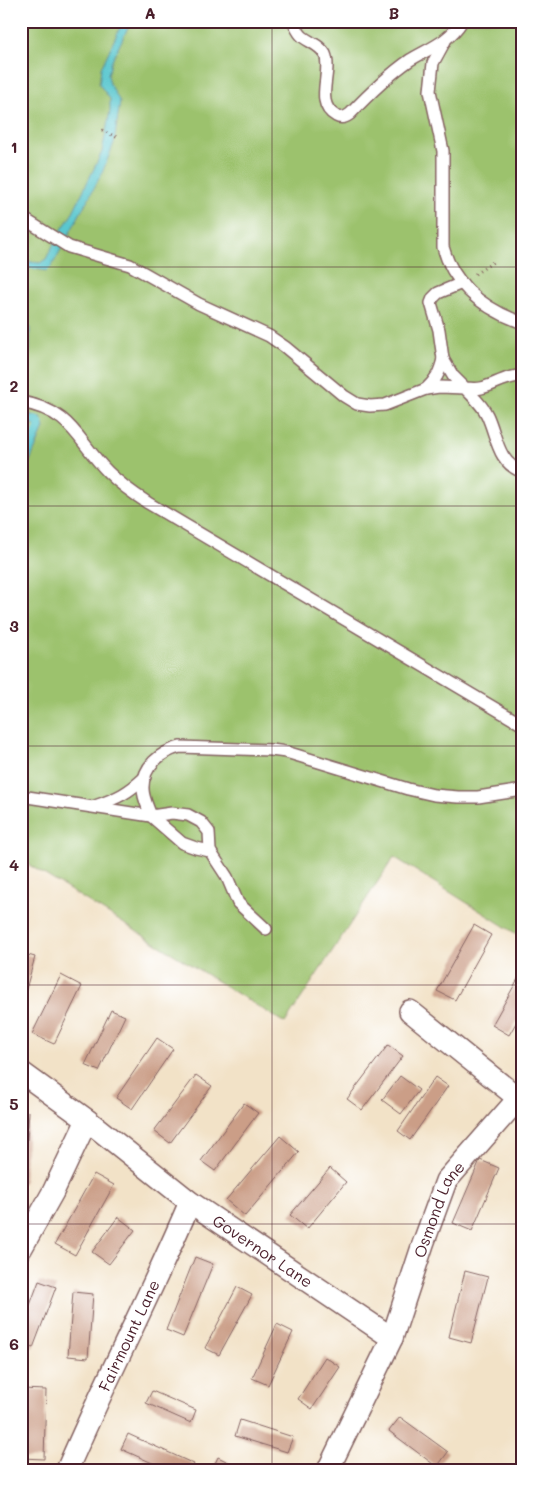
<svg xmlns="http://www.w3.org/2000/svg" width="544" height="1491" font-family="Mali,sans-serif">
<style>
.green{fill:#9cc26d;stroke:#73704c}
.water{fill:#5ac7cf;stroke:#52737d}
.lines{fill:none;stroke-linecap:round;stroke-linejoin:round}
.stream{stroke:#5ac7cf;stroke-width:7}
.building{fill:#cb9e87}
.lane-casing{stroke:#856362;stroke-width:14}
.street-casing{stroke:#856362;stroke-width:24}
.path{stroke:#856362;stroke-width:3;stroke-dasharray:1 4;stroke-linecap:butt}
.lane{stroke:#fff;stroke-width:11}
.street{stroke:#fff;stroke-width:21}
.grid{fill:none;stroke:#4a1f2b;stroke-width:1;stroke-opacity:0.55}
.labels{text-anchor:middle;stroke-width:4;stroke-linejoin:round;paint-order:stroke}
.street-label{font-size:16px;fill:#4a1f2b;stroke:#fff}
.neatline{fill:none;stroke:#4a1f2b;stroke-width:2}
.grid-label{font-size:16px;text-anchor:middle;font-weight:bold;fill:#4a1f2b}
</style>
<rect width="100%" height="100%" fill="#fff"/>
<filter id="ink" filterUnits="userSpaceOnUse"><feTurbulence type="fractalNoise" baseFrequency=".02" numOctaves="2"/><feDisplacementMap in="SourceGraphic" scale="10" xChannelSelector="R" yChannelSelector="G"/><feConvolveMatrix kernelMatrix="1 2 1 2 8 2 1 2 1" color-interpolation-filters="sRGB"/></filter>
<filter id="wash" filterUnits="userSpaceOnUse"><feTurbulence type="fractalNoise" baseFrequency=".0096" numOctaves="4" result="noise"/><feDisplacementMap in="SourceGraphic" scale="20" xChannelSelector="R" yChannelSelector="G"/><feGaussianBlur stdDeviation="1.12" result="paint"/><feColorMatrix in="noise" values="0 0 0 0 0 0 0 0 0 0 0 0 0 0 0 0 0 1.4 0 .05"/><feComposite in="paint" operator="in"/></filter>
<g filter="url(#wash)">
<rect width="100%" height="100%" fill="#f2e2c7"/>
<polygon class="green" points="21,21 523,21 523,938 394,857 285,1023 21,860"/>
<g class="water">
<polygon points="123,21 131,21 111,63 108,75 110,84 120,102 114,143 102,173 52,266 47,271 28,268 21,271 21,263 24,261 40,263 46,259 60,232 71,216 102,152 110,111 110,99 99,84 101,68"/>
<path d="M21,303L30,329V351L24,375L25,387L23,405L28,414L41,417L44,428L27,468L21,508V460L28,445L38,432C34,420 30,425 21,421Z"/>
</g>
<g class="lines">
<polyline class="stream" points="33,443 40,423 38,422"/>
</g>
<g id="blocks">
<g class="building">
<polygon points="474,925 491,935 455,1000 437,991"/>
<polygon points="21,953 35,957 22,1003 21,1003"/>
<polygon points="523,970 523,1011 509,1035 492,1025"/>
<polygon points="61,975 82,986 54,1044 32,1034"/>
<polygon points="111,1010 125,1016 99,1071 85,1065"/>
<polygon points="157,1038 173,1049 132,1109 116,1098"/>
<polygon points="388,1045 403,1056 362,1110 347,1099"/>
<polygon points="196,1075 212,1086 170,1143 154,1131"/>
<polygon points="400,1076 419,1090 401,1114 382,1100"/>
<polygon points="435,1077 448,1086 410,1140 398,1131"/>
<polygon points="244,1103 258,1113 215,1171 201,1161"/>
<polygon points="21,1112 29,1112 24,1183 21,1183"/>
<polygon points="280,1136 299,1152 245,1216 226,1200"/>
<polygon points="480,1160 499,1168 472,1231 453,1223"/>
<polygon points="330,1168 346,1182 307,1229 290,1215"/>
<polygon points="94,1174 114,1185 75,1255 55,1244"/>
<polygon points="118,1217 135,1230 109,1264 92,1252"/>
<polygon points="195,1257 213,1264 183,1337 166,1330"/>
<polygon points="465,1271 488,1277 471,1343 449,1337"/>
<polygon points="39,1281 56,1287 33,1348 21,1343 21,1329"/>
<polygon points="237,1287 252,1295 219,1355 205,1348"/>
<polygon points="73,1292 93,1294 88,1358 68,1356"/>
<polygon points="277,1324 293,1332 268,1385 252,1378"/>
<polygon points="325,1357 340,1367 312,1409 298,1399"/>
<polygon points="21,1389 46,1390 44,1459 21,1458"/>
<polygon points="152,1391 196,1410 191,1423 146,1403"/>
<polygon points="400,1417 448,1452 437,1467 389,1431"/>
<polygon points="240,1420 293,1437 287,1452 235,1436"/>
<polygon points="128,1434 194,1464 191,1470 168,1470 121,1449"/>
<polygon points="218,1457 244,1470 212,1470"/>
</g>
</g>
</g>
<g filter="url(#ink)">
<use href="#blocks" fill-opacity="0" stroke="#856362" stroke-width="1"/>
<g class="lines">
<defs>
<g id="lane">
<path d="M293,21C296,27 298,33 303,37C311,43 320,45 325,54C333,72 313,103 336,116C341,119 346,117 350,114C369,94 387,76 410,60C430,48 449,42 462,21"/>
<path d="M445,41L433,63L430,91L443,151V247C454,287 486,310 523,323"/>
<path d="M21,217L69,247L130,265L199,304L269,336L285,347L344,396L357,404L370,406L385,405L426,389L439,387L465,388C473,397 482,404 487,415C497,436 497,463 523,472"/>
<path d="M462,283L438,293L433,298L431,303L439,330L443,359L453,376L465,388C470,388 476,389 481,388C495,385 507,375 523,376"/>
<path d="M426,389C436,380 440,372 443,359"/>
<path d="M21,402C73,411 77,441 108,472C120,484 134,494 148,503L523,725"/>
<polyline points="21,796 151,816 182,843 196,848 210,851"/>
<path d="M95,806C118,798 128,793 145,777"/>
<path d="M266,929L238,903L227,877L210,851L209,832L201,822L188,815L172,813L151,816C148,807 143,798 143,789C142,767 160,752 180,747L271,750L286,752L408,789L434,795L458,797H478L523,790"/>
</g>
<g id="street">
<polyline points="410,1011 523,1102"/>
<path id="s1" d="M21,1072L87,1120L190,1202L392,1338"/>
<polyline points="21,1249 53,1192 87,1120"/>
<path id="s2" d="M67,1470C106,1379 152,1292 190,1202"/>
<path id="s3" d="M328,1470L392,1338L423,1244L446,1181L518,1099"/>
</g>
</defs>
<use href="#lane" class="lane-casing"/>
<use href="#street" class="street-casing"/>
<g class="path">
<polyline points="102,130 118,138"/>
<polyline points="475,274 493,262"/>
</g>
<use href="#lane" class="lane"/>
<use href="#street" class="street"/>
</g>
</g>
<path class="grid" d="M272,21V1470M21,267H523M21,506H523M21,746H523M21,985H523M21,1224H523"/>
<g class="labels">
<g class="street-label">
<text dy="6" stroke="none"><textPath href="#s3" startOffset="284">Osmond Lane</textPath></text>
<text dy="6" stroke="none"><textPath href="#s1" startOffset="301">Governor Lane</textPath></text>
<text dy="6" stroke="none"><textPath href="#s2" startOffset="148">Fairmount Lane</textPath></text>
</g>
</g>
<rect width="544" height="1491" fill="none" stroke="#fff" stroke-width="55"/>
<rect x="28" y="28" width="488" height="1436" class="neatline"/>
<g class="grid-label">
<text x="150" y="19">A</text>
<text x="394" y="19">B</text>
<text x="14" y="153">1</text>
<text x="14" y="392">2</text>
<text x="14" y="632">3</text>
<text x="14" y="871">4</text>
<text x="14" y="1110">5</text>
<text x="14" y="1350">6</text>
</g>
</svg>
